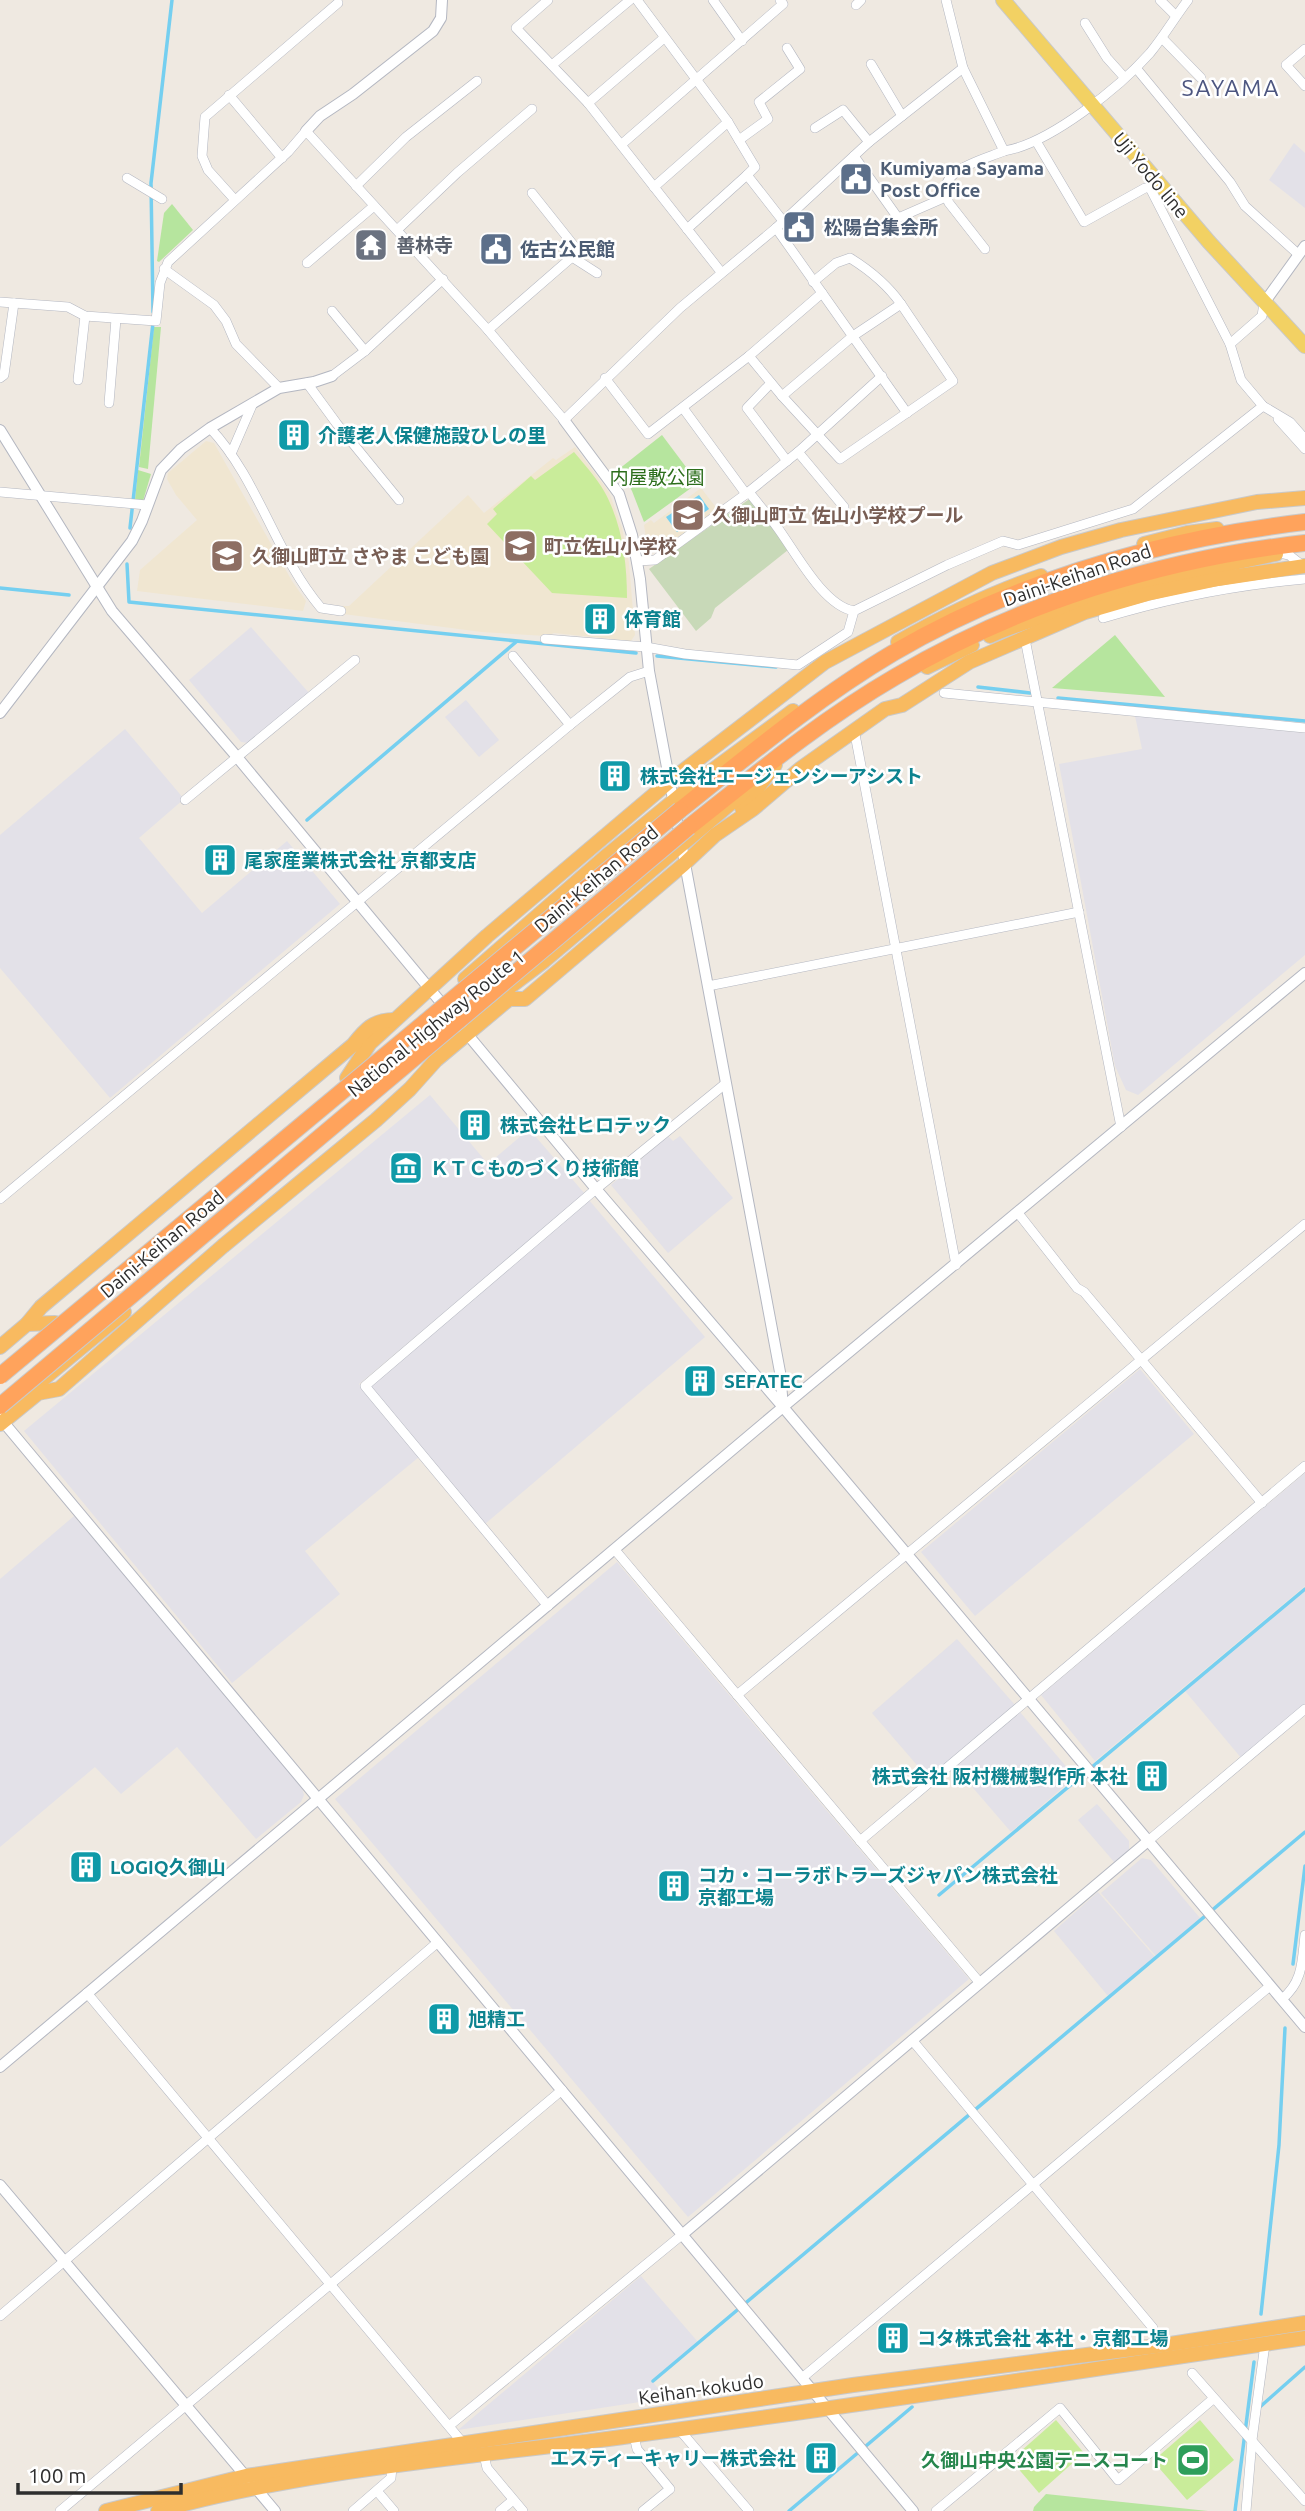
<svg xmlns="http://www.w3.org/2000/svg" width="1305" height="2511" font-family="Ubuntu,'Noto Sans JP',sans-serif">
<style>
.industrial{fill:#e3e1e8}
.education{fill:#f0e6d1}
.green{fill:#b6e59e}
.cemetery{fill:#c8d9b8}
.pitch{fill:#c9ec9a}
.water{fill:#75cff0}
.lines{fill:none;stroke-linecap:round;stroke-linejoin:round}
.stream{stroke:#75cff0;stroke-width:3.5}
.minor-casing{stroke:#b4b7c1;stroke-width:10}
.tertiary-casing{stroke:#b4b7c1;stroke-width:12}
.primary-casing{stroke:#c9c9c9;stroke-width:16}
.trunk-casing{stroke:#c9c9c9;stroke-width:16}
.motorway-casing{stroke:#c9c9c9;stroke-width:18}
.minor{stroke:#fff;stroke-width:9}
.tertiary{stroke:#fff;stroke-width:10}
.primary{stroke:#f2d163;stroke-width:14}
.trunk{stroke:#f8ba60;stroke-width:14}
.motorway{stroke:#ffa35c;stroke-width:16}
.motorway-bridge-casing{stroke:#c9c9c9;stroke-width:18;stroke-linecap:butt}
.motorway-bridge{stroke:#ffa35c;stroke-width:16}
.labels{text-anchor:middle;stroke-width:5;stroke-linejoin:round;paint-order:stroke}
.service-label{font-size:19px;font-weight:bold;fill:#4e5e75;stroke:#fff;text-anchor:start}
.street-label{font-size:19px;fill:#2e2e2e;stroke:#fff}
.worship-label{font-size:19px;font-weight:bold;fill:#5b616d;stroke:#fff;text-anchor:start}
.culture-label{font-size:19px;font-weight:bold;fill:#0d838f;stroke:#fff;text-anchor:start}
.park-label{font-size:19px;fill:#2c6e1b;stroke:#fff}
.education-label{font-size:19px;font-weight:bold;fill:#785e54;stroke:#fff;text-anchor:start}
.leisure-label{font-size:19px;font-weight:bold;fill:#27864d;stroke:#fff;text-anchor:end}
.quarter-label{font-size:23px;letter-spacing:2px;fill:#4d5680;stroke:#fff}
</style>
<rect width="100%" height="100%" fill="#efe9e1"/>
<g class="industrial">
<polygon points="1294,143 1305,153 1305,208 1269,180"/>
<polygon points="251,627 309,693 249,743 241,742 189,680"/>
<polygon points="466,700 499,740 479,757 445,717"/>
<polygon points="1135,716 1305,733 1305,955 1138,1095 1126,1090 1115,1066 1059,764 1142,749"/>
<polygon points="125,729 184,799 139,838 202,913 287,841 340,904 110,1098 0,968 0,835"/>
<polygon points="430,1095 488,1164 529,1129 585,1194 359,1384 419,1457 305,1551 340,1594 232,1683 24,1431"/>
<polygon points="668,1136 673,1141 680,1136 733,1198 668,1253 611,1185"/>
<polygon points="589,1200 705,1337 485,1524 369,1388"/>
<polygon points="1140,1369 1194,1434 975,1616 921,1552"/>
<polygon points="1305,1473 1305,1586 1095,1761 1041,1695"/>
<polygon points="74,1516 301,1784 304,1795 301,1802 256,1839 177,1747 121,1794 95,1767 0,1847 0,1579"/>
<polygon points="617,1562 969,1979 688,2217 335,1799"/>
<polygon points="1305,1590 1305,1705 1242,1759 1185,1691"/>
<polygon points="957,1639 1015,1705 929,1779 872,1713"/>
<polygon points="1020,1712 1075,1777 1011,1832 955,1767"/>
<polygon points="1097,1804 1129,1841 1129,1851 1115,1863 1078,1820"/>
<polygon points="1142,1858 1151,1860 1200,1918 1156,1956 1101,1893"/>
<polygon points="1098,1892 1155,1957 1108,1996 1054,1931"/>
<polygon points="641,2276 698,2342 652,2381 666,2398 458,2430"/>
</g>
<g class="education">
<polygon points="206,441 214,443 292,581 306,601 303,611 137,591 140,570 197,520 176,495 167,479 168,473"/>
<polygon points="575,447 609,492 622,528 629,563 635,635 631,641 554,633 546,636 482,632 343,614 343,606 349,606 468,495 484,513 553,458 556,460"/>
<polygon points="701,488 718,510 660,551 650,544 646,538 644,525 651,520 654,523"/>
</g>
<g class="green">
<polygon points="172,204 193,230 159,262 157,261 164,213"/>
<polygon points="154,327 161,327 148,469 139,467"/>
<polygon points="662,435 698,483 644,522 632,491 619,469"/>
<polygon points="138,470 151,474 143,501 135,500"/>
<polygon points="1115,635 1165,697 1052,688"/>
<polygon points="1046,2494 1208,2511 1033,2511 1034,2507"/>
</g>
<polygon class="cemetery" points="751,498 778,532 788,550 715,608 711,618 696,631 649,569"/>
<g class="pitch">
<path d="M574,452C584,464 596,477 604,491C622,523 627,562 627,598L552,593L487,524L497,514L493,509L531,476L535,480Z"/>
<polygon points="1056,2420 1084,2453 1039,2493 1011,2460"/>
<polygon points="1200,2420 1234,2460 1187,2500 1153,2461"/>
</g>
<polygon class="water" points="699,495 709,509 677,532 666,517"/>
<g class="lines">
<g class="stream">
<polyline points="153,312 151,183 172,0"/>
<polyline points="130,528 153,323"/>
<polyline points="127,564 129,602 636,653"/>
<polyline points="0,588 69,595"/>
<polyline points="657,656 776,667"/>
<polyline points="978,687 1030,693"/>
<polyline points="1058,698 1305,721"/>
<polyline points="307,820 516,642"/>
<polyline points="939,1895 1305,1589"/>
<polyline points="1293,1964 1305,1866"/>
<polyline points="1261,2314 1279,2145 1285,2028"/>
<polyline points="653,2381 1305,1832"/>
<polyline points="1261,2406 1305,2367"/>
<polyline points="789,2511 912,2407"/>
<polyline points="1235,2511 1254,2362"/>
</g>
<defs>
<g id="minor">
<polyline points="548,0 516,28 588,103 721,272"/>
<polyline points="637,0 728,122 755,167 747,175 783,221"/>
<polyline points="713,0 742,41"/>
<path d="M946,0L963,68L1004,151C1049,144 1120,87 1150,53C1164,36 1175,17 1188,0"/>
<polyline points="1160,0 1176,16"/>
<polyline points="856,5 861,0"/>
<polyline points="1085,23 1107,58 1124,77"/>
<polyline points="1162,38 1201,78"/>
<polyline points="1305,49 1286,65 1305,86"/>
<polyline points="871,64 902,116"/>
<polyline points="552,65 630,0"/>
<polyline points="1136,68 1230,182 1245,206 1298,254"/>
<polyline points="229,95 282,158"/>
<polyline points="588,103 664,38"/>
<polyline points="815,128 843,110 869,142"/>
<polyline points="739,140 768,119 759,102 800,69 787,48"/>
<polyline points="1036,141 1084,222 1145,188 1150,188 1153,186"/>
<polyline points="622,144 783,4 780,0"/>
<polyline points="854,156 898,218 946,197"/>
<polyline points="127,178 162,199"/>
<polyline points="356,186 406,137 477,81"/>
<polyline points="654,187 728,122"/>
<polyline points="1150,188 1230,344 1241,380 1263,406 1290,422 1305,439"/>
<polyline points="235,200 208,170 202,156 205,117 338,3"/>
<polyline points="776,228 907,413"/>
<polyline points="687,229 747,175"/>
<polyline points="397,230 457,173 532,109"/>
<path d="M985,249L949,203C931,171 983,160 1004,151"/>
<polyline points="572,257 597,273"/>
<polyline points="307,263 374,206"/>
<polyline points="164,269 214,305 226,321 236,344 279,388"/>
<path d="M813,282L836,263L850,258C871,271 887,284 901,304"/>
<polyline points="0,302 68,307 85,316 156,321 160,283 168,262 288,152 306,131 488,330 564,420 680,308 776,228 869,142 963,68"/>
<polygon points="901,304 953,381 840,459 782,396 853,336"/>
<polyline points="332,311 365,351"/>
<polyline points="488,330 572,257 575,247 532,193"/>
<polyline points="1230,344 1262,316 1264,303"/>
<polyline points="749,356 782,396"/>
<polyline points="332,376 365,351 443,279"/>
<polyline points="0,378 4,375 14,303"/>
<polyline points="605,378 648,434 749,356 822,293"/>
<polyline points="78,380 85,316"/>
<polyline points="307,383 337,424 399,500"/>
<polyline points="771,383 747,408 787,461"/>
<polyline points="109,403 116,319"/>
<polyline points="683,408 746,494 798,452 882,376"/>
<polyline points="1278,419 1305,449"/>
<path d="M210,428C259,480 275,554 321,608L341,611"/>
<polyline points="798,452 844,507 841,517"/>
<polyline points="231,454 253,403"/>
<polyline points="0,492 147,505"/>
<path d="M749,492C758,504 768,515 777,527C795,551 823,606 854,611"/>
<polyline points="1280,553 1289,555 1303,566"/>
<polyline points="637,561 655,560 746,494"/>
<path d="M1103,618C1169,598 1236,585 1305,579"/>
<polyline points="545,639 646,647 685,654 798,665 848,632 854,611 947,565 1003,541 1018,545 1133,509 1263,406"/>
<polyline points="1025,639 1121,1127"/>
<polyline points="513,656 570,725"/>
<polyline points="944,693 1305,728"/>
<polyline points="854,729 956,1265"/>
<polyline points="185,800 355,660"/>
<polyline points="708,986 1079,912"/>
<polyline points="0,1199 570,725 630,677 649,671"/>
<polyline points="1018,1213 1077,1288 1084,1292 1262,1503"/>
<polyline points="615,1550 980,1983"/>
<polyline points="548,1606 365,1386 596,1189 725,1084"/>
<polyline points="737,1695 1305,1224"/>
<polyline points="860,1841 1305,1466"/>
<polyline points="1148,1841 1305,1709"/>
<polyline points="87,1993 462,2442"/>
<path d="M1282,1999C1303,1982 1302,1961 1305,1935"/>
<polyline points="912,2040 1153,2328"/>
<polyline points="0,2316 438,1942"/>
<polyline points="1192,2373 1305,2501"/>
<polyline points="802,2378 1270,1986"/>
<polyline points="449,2426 683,2234"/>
<polyline points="678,2428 749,2511"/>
<polyline points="634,2436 637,2449 670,2489 643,2511"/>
<polyline points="484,2455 487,2468 523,2511"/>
<polyline points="377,2491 394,2511"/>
<polyline points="60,2511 562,2090"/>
<polyline points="353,2511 391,2478 392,2467"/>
<polyline points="500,2511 513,2500"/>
<polyline points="936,2511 1060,2408 1118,2480 1213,2399"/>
<polyline points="1246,2511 1252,2440 1265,2344"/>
</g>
<g id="tertiary">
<polyline points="306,131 320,116 353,94 433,31 441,18 442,0"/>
<polyline points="1264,303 1305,246"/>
<polyline points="564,420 619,494 632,535 640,579 649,671 780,1372 783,1407"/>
<polyline points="0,430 112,611 237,757 596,1189 783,1407 1305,2027"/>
<polyline points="0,713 132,541 142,521 161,470 181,449 210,428 279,388 314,382 332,376"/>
<polyline points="0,1418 913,2511"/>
<polyline points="0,2067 783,1407 1305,973"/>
<polyline points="0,2185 275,2511"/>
<polyline points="683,2234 1148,1841"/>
</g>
<polyline id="primary" points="1003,0 1209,242 1305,346"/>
<g id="trunk">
<polyline points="1144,544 1187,533 1217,529"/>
<path d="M990,636C1011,626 1034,620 1056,612C1128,587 1201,569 1276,554"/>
<path d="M898,642C944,616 991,593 1041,576"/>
<polyline points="927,667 972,645"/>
<polyline points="742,808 775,765"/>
<polyline points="465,979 604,858 698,781 793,711"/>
<polyline points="503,992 544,961 743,793"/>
<polyline points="347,1078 370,1043 487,936 670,781 825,662 992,573 1061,547 1121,530 1257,502 1305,498"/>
<polyline points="27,1324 55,1323"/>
<path d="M0,1347L27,1324L41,1307L353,1045C365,1030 373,1020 394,1020"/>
<polyline points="37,1384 124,1312"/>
<polyline points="0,1424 38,1393 59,1389 223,1246 376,1120 410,1089 436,1060 509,999 525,999 683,865 715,835 753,809 800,769 885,709 902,705 969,662 1085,612 1147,594 1218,579 1305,566"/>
<polyline points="106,2511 246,2476 853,2385 1164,2345 1305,2323"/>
<path d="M158,2511C308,2469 476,2457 630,2436C855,2406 1080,2371 1305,2338"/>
</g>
<g id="motorway">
<path d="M680,810C749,755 817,698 893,653C1020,579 1161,539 1305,522"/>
<path d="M689,827C756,774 821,720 895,677C1019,603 1162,559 1305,543"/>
</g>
</defs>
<use href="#minor" class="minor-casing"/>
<use href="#tertiary" class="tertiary-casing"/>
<use href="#primary" class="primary-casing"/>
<use href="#trunk" class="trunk-casing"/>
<use href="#motorway" class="motorway-casing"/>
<use href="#minor" class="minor"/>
<use href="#tertiary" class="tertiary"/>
<use href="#primary" class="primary"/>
<use href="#trunk" class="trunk"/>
<use href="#motorway" class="motorway"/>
<defs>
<g id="motorway-bridge">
<polyline points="0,1376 680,810"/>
<polyline points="0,1406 689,827"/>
</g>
</defs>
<use href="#motorway-bridge" class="motorway-bridge-casing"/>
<use href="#motorway-bridge" class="motorway-bridge"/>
</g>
<defs>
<symbol id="civic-square" viewBox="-11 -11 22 22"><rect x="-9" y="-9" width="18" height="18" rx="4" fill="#5c6f8a" stroke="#fff"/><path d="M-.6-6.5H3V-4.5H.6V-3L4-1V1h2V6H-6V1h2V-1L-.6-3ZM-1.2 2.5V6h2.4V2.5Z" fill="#fff"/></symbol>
<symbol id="temple-square" viewBox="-11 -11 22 22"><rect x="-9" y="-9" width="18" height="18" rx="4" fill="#6b7280" stroke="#fff"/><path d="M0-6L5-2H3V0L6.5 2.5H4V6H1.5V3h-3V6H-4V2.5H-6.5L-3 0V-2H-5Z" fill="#fff"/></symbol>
<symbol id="building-square" viewBox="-11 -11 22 22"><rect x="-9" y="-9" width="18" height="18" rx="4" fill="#0f9aa8" stroke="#fff"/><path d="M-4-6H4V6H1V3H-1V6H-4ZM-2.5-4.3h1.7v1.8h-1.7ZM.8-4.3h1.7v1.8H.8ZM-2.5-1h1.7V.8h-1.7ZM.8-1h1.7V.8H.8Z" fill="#fff"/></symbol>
<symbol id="school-square" viewBox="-11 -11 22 22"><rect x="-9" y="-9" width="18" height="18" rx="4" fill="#8d6e63" stroke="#fff"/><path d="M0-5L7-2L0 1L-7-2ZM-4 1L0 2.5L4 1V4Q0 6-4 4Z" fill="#fff"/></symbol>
<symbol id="museum-square" viewBox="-11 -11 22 22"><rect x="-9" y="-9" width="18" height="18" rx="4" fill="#0f9aa8" stroke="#fff"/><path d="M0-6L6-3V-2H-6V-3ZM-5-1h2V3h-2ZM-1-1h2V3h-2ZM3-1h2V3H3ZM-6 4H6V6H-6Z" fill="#fff"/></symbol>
<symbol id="stadium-square" viewBox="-11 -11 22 22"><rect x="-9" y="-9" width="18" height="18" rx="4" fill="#2e9e5b" stroke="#fff"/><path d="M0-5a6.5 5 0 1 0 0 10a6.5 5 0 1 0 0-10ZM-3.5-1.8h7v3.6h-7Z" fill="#fff"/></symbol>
</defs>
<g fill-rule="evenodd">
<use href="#civic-square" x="837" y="160" width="38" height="38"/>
<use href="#civic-square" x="780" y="208" width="38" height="38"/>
<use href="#temple-square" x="352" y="226" width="38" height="38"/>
<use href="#civic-square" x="477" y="230" width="38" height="38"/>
<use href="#building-square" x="275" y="416" width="38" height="38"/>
<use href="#school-square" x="669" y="496" width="38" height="38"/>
<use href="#school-square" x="501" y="527" width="38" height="38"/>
<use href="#school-square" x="208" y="537" width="38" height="38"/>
<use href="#building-square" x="581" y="600" width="38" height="38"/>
<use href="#building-square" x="596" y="757" width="38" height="38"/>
<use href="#building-square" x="201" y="841" width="38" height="38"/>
<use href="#building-square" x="456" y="1106" width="38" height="38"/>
<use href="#museum-square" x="387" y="1149" width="38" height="38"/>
<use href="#building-square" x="681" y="1362" width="38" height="38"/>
<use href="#building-square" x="1133" y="1757" width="38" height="38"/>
<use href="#building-square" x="67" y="1848" width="38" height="38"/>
<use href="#building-square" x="655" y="1867" width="38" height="38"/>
<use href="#building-square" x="425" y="2000" width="38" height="38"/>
<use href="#building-square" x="874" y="2319" width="38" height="38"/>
<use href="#building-square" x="802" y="2439" width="38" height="38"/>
<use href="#stadium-square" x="1174" y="2441" width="38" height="38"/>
</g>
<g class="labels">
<g class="service-label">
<text x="880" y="175">Kumiyama Sayama<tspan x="880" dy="22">Post Office</tspan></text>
<text x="824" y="234">松陽台集会所</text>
<text x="520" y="256">佐古公民館</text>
</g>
<g class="street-label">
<text transform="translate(1151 175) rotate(50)" y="7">Uji Yodo line</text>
<text transform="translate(1077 575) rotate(-19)" y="7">Daini-Keihan Road</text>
<text transform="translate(596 879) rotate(-40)" y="7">Daini-Keihan Road</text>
<text transform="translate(436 1023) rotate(-39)" y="7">National Highway Route 1</text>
<text transform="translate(162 1244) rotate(-40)" y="7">Daini-Keihan Road</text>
<text transform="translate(701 2389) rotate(-8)" y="7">Keihan-kokudo</text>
</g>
<g class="worship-label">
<text x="396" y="252">善林寺</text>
</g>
<g class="culture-label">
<text x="318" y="442">介護老人保健施設ひしの里</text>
<text x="624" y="626">体育館</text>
<text x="640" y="783">株式会社エージェンシーアシスト</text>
<text x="244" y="867">尾家産業株式会社 京都支店</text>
<text x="500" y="1132">株式会社ヒロテック</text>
<text x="430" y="1175">ＫＴＣものづくり技術館</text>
<text x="724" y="1388">SEFATEC</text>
<text x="1128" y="1783" text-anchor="end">株式会社 阪村機械製作所 本社</text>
<text x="110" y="1874">LOGIQ久御山</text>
<text x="698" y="1882">コカ・コーラボトラーズジャパン株式会社<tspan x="698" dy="22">京都工場</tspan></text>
<text x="468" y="2026">旭精工</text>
<text x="917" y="2345">コタ株式会社 本社・京都工場</text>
<text x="796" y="2465" text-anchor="end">エスティーキャリー株式会社</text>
</g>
<g class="park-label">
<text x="657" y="484">内屋敷公園</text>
</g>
<g class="education-label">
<text x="712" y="522">久御山町立 佐山小学校プール</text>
<text x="544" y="553">町立佐山小学校</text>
<text x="252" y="563">久御山町立 さやま こども園</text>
</g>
<g class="leisure-label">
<text x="1168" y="2467">久御山中央公園テニスコート</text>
</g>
<g class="quarter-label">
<text x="1231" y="96">SAYAMA</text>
</g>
</g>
<path d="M18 2483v10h163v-10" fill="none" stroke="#2e2e2e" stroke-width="3.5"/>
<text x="28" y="2483" font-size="21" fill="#2e2e2e" stroke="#ffffff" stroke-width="5" paint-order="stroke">100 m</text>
</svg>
